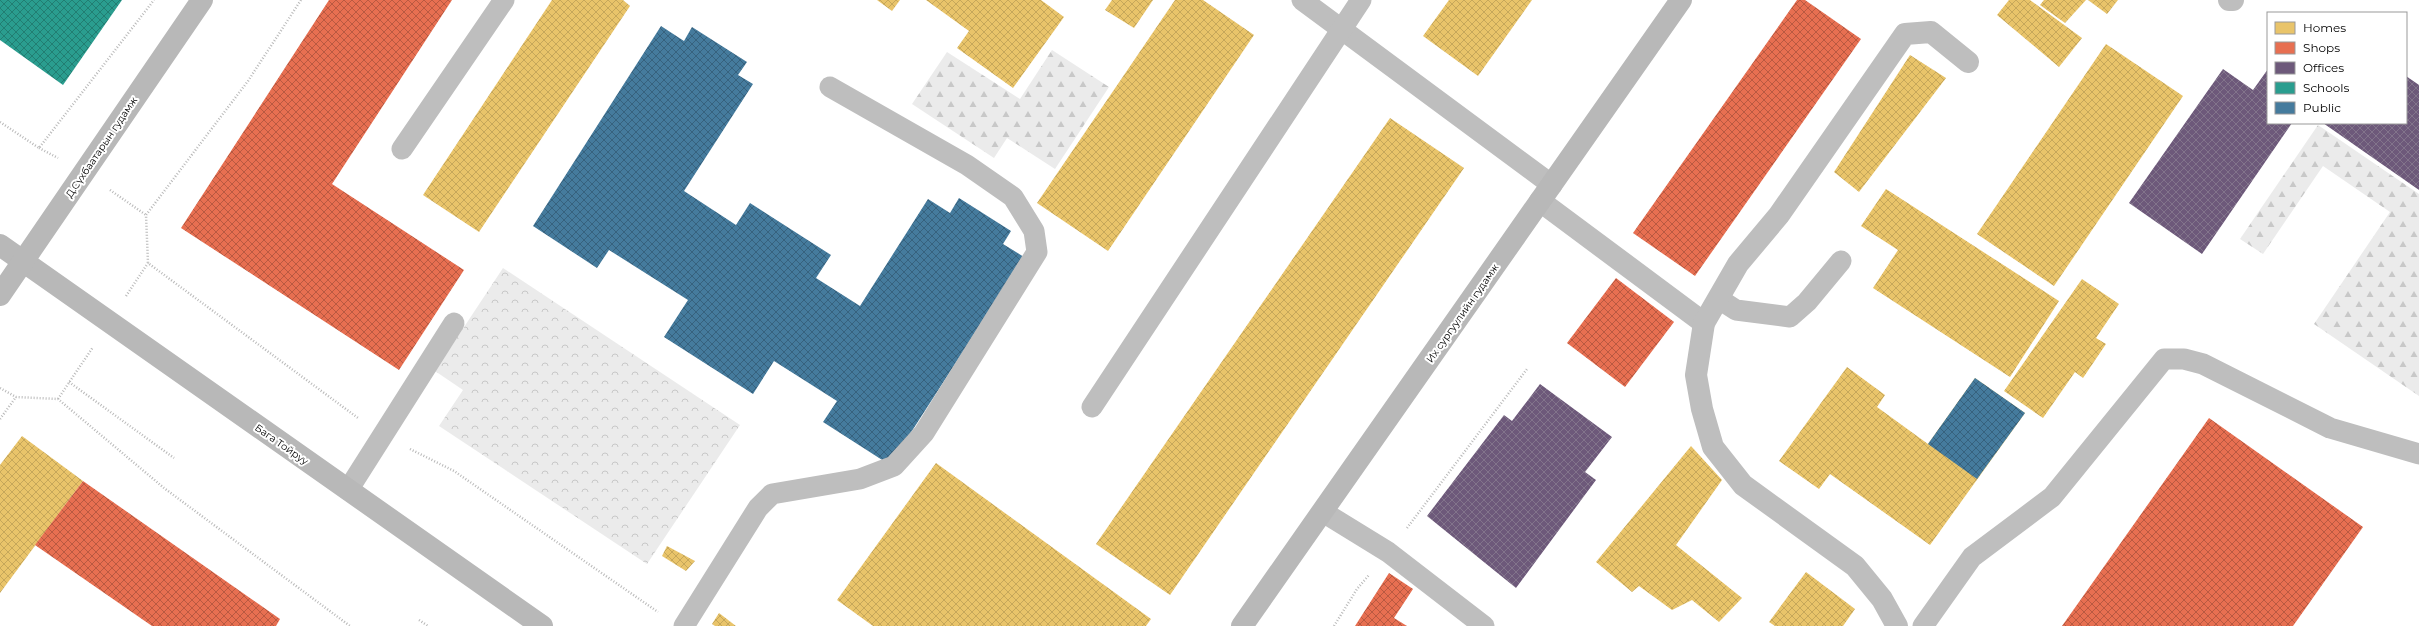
<svg xmlns="http://www.w3.org/2000/svg" width="2419" height="626" font-family="Montserrat,sans-serif">
<style>
.forest{fill:url(#forest-firs)}
.park{fill:url(#park-crowns)}
.homes{fill:url(#homes-cross-hatch)}
.shops{fill:url(#shops-cross-hatch)}
.offices{fill:url(#offices-cross-hatch)}
.schools{fill:url(#schools-cross-hatch)}
.public{fill:url(#public-cross-hatch)}
.lines{fill:none;stroke-linecap:round;stroke-linejoin:round}
.path{stroke:#b9b9b9;stroke-width:2.5;stroke-dasharray:1 2;stroke-linecap:butt}
.lane{stroke:#bebebe;stroke-width:21}
.street{stroke:#bebebe;stroke-width:22}
.secondary{stroke:#b8b8b8;stroke-width:22}
.labels{text-anchor:middle;stroke-width:4;stroke-linejoin:round;paint-order:stroke}
.street-label{font-size:10px;fill:#000;stroke:#fff}
</style>
<defs>
<pattern id="forest-firs" width="22" height="20" patternUnits="userSpaceOnUse"><rect width="22" height="20" fill="#ebebeb"/><path d="M5 1l3.5 6h-7zM16 11l3.5 6h-7z" fill="#c8c8c8"/></pattern>
<pattern id="park-crowns" width="20" height="18" patternUnits="userSpaceOnUse"><rect width="20" height="18" fill="#ebebeb"/><path d="M2 6a3 3 0 1 1 6 0M12 15a3 3 0 1 1 6 0" fill="none" stroke="#c8c8c8"/></pattern>
<pattern id="homes-cross-hatch" width="8" height="8" patternUnits="userSpaceOnUse"><rect width="8" height="8" fill="#e9c46a"/><path d="M0 0l8 8M0 8l8-8" fill="none" stroke="#c6a75a"/></pattern>
<pattern id="shops-cross-hatch" width="8" height="8" patternUnits="userSpaceOnUse"><rect width="8" height="8" fill="#e76f51"/><path d="M0 0l8 8M0 8l8-8" fill="none" stroke="#b95941"/></pattern>
<pattern id="offices-cross-hatch" width="8" height="8" patternUnits="userSpaceOnUse"><rect width="8" height="8" fill="#6d597a"/><path d="M0 0l8 8M0 8l8-8" fill="none" stroke="#82748b"/></pattern>
<pattern id="schools-cross-hatch" width="8" height="8" patternUnits="userSpaceOnUse"><rect width="8" height="8" fill="#2a9d8f"/><path d="M0 0l8 8M0 8l8-8" fill="none" stroke="#227e72"/></pattern>
<pattern id="public-cross-hatch" width="8" height="8" patternUnits="userSpaceOnUse"><rect width="8" height="8" fill="#457b9d"/><path d="M0 0l8 8M0 8l8-8" fill="none" stroke="#37627e"/></pattern>
</defs>
<rect width="100%" height="100%" fill="#fff"/>
<g class="forest">
<polygon points="1052,50 1109,87 1055,169 1007,138 994,158 912,104 947,52 1020,99"/>
<polygon points="2318,125 2419,194 2419,396 2314,324 2390,212 2323,166 2263,254 2240,239"/>
</g>
<polygon class="park" points="503,268 740,425 647,564 439,426 463,390 435,371"/>
<g class="homes">
<polygon points="552,0 623,0 630,6 479,232 423,195"/>
<polygon points="877,0 900,0 892,11"/>
<polygon points="926,0 1041,0 1064,17 1013,88 957,48 969,31"/>
<polygon points="1112,0 1153,0 1134,28 1105,10"/>
<polygon points="1175,0 1203,0 1254,35 1108,251 1037,203"/>
<polygon points="1449,0 1532,0 1478,76 1423,36"/>
<polygon points="2009,0 2030,0 2082,38 2059,67 1997,15"/>
<polygon points="2044,0 2086,0 2065,23 2040,5"/>
<polygon points="2088,0 2118,0 2107,14"/>
<polygon points="2106,44 2183,96 2054,286 1977,234"/>
<polygon points="1910,55 1946,78 1859,192 1834,172"/>
<polygon points="1390,118 1464,168 1170,595 1096,544"/>
<polygon points="1886,189 2059,301 2010,377 1873,288 1898,250 1861,226"/>
<polygon points="2082,279 2119,304 2096,338 2106,344 2083,378 2075,372 2043,418 2004,391"/>
<polygon points="1847,367 1885,395 1877,407 1928,444 1975,378 2025,413 1930,545 1830,474 1819,489 1779,461"/>
<polygon points="22,436 83,481 0,593 0,465"/>
<polygon points="1691,446 1722,480 1676,545 1742,598 1719,622 1692,600 1672,610 1639,586 1632,592 1596,562"/>
<polygon points="936,463 1151,619 1146,626 873,626 837,600"/>
<polygon points="667,546 695,561 686,571 662,556"/>
<polygon points="1806,572 1855,609 1843,626 1775,626 1769,622"/>
<polygon points="719,613 736,626 715,626 712,624"/>
</g>
<g class="shops">
<polygon points="329,0 452,0 332,184 464,270 399,370 181,228"/>
<polygon points="1797,0 1805,0 1861,39 1695,276 1633,233"/>
<polygon points="1616,278 1674,322 1625,387 1567,343"/>
<polygon points="2209,418 2363,527 2293,626 2062,626"/>
<polygon points="83,481 280,619 276,626 152,626 35,545"/>
<polygon points="1389,573 1413,589 1394,618 1407,626 1355,626"/>
</g>
<g class="offices">
<polygon points="2223,69 2253,90 2268,69 2268,123 2292,123 2202,254 2129,203"/>
<polygon points="2406,76 2419,85 2419,190 2323,123 2406,123"/>
<polygon points="1540,384 1612,437 1585,472 1596,480 1516,588 1427,516 1504,415 1512,421"/>
</g>
<polygon class="schools" points="0,0 122,0 63,85 0,40"/>
<g class="public">
<polygon points="661,26 684,41 692,27 747,62 738,75 753,84 684,191 736,225 750,203 831,255 816,278 860,306 928,199 950,213 959,198 1011,231 1003,244 1024,257 890,465 823,422 837,401 774,361 753,394 664,337 688,300 609,250 597,268 533,226"/>
<polygon points="1975,378 2025,413 1977,479 1928,444"/>
</g>
<g class="lines">
<g class="path">
<polyline points="301,0 248,81 146,215 148,263 358,418"/>
<polyline points="0,122 39,148 154,0"/>
<polyline points="39,148 58,158"/>
<polyline points="110,190 146,215"/>
<polyline points="126,296 148,263"/>
<polyline points="69,382 174,458"/>
<polyline points="0,388 16,397 58,399 164,488 350,626"/>
<polyline points="58,399 93,347"/>
<polyline points="0,419 16,397"/>
<polyline points="410,449 454,471 658,612"/>
<polyline points="1407,528 1527,369"/>
<polyline points="419,620 428,626"/>
<polyline points="1334,626 1357,589 1369,575"/>
</g>
<g class="lane">
<polyline points="1302,0 1552,185"/>
<polyline points="402,149 504,0"/>
<polyline points="1719,299 1736,310 1790,317 1807,302 1841,261"/>
<polyline points="1092,407 1361,0"/>
<polyline points="348,490 454,323"/>
<polyline points="1323,512 1388,552 1484,626"/>
<polyline points="684,626 758,508 772,494 860,479 894,466 924,433 1037,252 1034,231 1013,197 967,165 830,87"/>
<polyline points="1923,626 1972,557 2052,497 2164,359 2184,359 2203,364 2330,428 2419,454"/>
</g>
<g class="street">
<polyline points="2229,0 2233,0"/>
<polyline points="1540,201 1704,323"/>
<polyline points="1897,626 1882,599 1855,566 1743,485 1713,447 1702,409 1696,375 1704,323 1738,264 1779,215 1905,34 1931,32 1968,62"/>
</g>
<g class="secondary">
<polyline points="0,245 542,626"/>
<polyline points="0,295 202,0"/>
<polyline points="1242,626 1681,0"/>
</g>
</g>
<g class="labels">
<g class="street-label">
<text transform="translate(101 147) rotate(-56)" y="4">Д.Сүхбаатарын гудамж</text>
<text transform="translate(1462 313) rotate(-55)" y="4">Их сургуулийн гудамж</text>
<text transform="translate(282 444) rotate(35)" y="4">Бага Тойруу</text>
</g>
</g>
<rect x="2267" y="12" width="140" height="112" fill="#ffffff" stroke="#999999"/>
<rect x="2275" y="22" width="20" height="12" fill="#e9c46a" stroke="#999999"/>
<text x="2303" y="32" font-size="12" fill="#000000">Homes</text>
<rect x="2275" y="42" width="20" height="12" fill="#e76f51" stroke="#999999"/>
<text x="2303" y="52" font-size="12" fill="#000000">Shops</text>
<rect x="2275" y="62" width="20" height="12" fill="#6d597a" stroke="#999999"/>
<text x="2303" y="72" font-size="12" fill="#000000">Offices</text>
<rect x="2275" y="82" width="20" height="12" fill="#2a9d8f" stroke="#999999"/>
<text x="2303" y="92" font-size="12" fill="#000000">Schools</text>
<rect x="2275" y="102" width="20" height="12" fill="#457b9d" stroke="#999999"/>
<text x="2303" y="112" font-size="12" fill="#000000">Public</text>
</svg>
